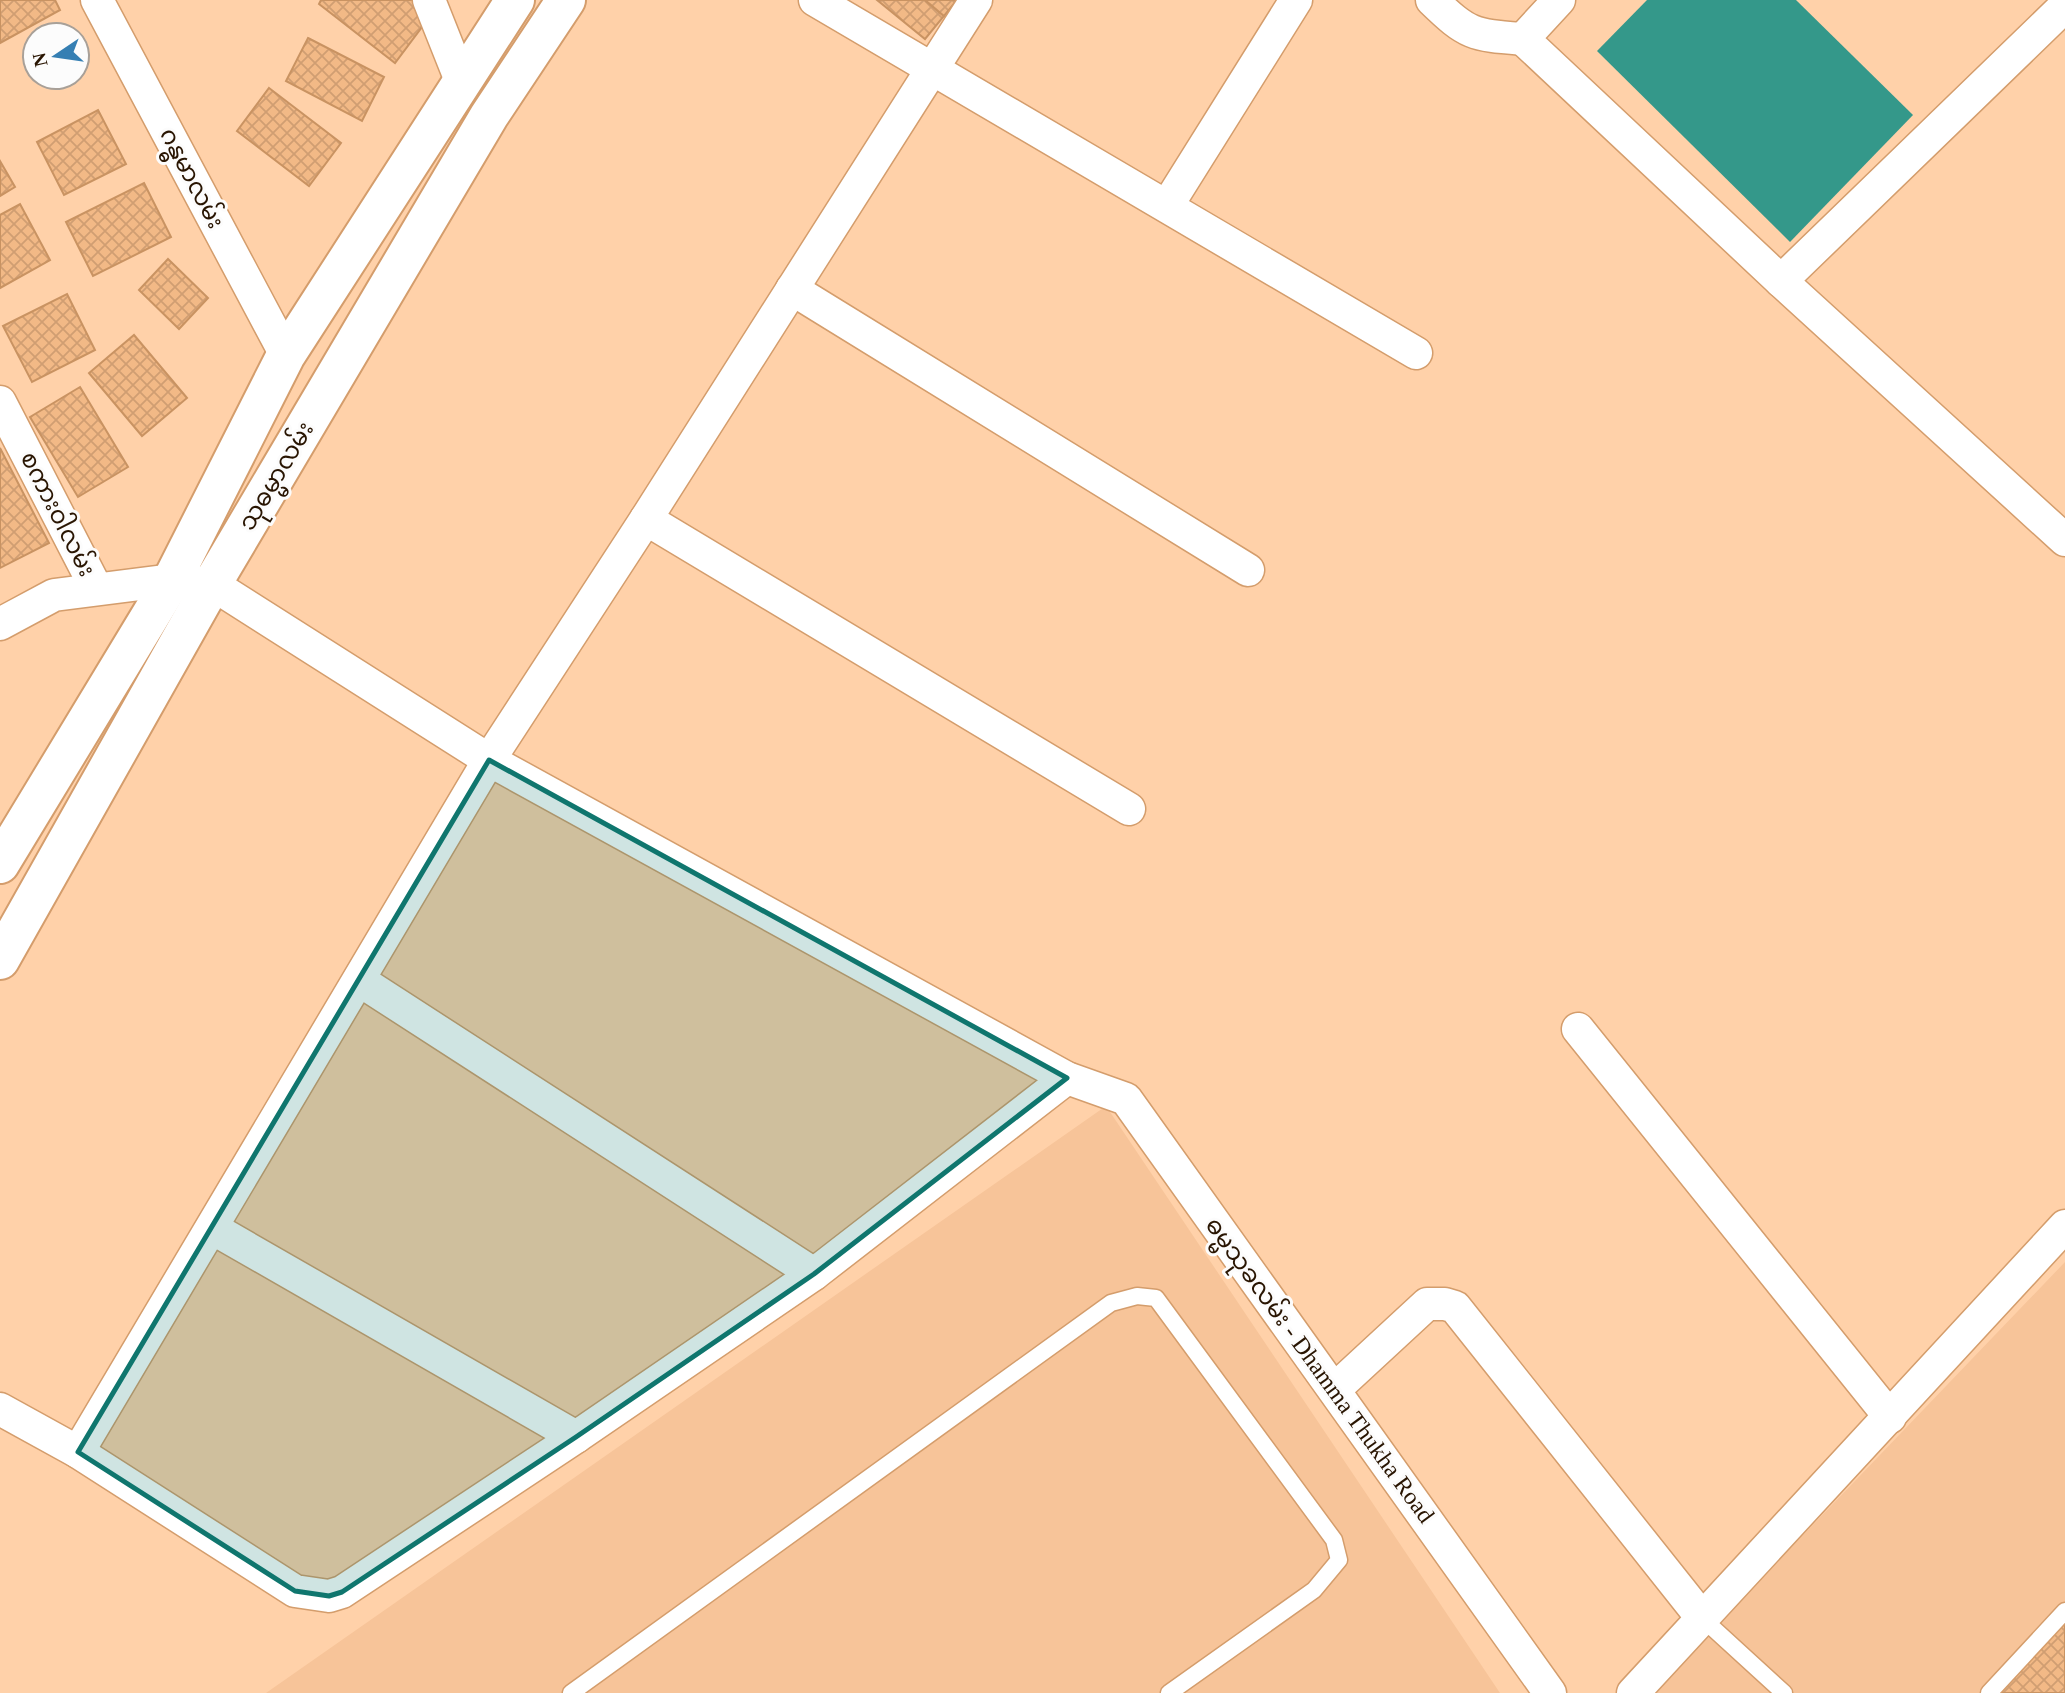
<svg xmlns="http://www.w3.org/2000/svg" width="2065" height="1693" font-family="'Times New Roman','Noto Sans Myanmar',serif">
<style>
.built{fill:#f7c499}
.water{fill:#34988a}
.building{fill:url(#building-cross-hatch);stroke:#c99362;stroke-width:2}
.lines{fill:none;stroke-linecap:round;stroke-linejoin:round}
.service-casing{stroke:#d49d6c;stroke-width:19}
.minor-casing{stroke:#d49d6c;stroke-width:35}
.primary-casing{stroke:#d49d6c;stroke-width:42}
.service{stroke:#fff;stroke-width:16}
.minor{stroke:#fff;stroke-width:32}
.primary{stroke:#fff;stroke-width:38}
.marked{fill:#0f766e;fill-opacity:0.2;stroke:#0f766e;stroke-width:5;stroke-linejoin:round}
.labels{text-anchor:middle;stroke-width:6;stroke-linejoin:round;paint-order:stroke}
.street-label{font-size:24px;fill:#291502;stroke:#fcfcfc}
</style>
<defs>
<pattern id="building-cross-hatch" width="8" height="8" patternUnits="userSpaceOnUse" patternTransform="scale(1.75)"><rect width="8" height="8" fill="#f2b986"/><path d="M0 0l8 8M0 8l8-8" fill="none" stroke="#d09e72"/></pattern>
</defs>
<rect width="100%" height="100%" fill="#ffd1a9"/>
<g class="built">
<polygon points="1106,1106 1500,1693 266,1693"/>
<polygon points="2065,1262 2065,1693 1651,1693 1714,1628"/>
</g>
<polygon class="water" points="1647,0 1796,0 1913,115 1790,242 1597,51"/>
<g class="building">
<polygon points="0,0 55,0 60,10 0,43"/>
<polygon points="321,0 414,0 428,19 395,63 319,4"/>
<polygon points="877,0 925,0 944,16 925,39"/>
<polygon points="925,0 957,0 944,16"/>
<polygon points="308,38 384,77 362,121 286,81"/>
<polygon points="269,88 341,143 309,186 237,131"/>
<polygon points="98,110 126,164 64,195 37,142"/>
<polygon points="0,161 15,187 0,196"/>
<polygon points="144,183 171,237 93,276 66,222"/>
<polygon points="20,204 50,260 0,288 0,215"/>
<polygon points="168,259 208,298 179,329 139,290"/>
<polygon points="67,294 95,350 32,382 3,326"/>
<polygon points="134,335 187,398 142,436 89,373"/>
<polygon points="80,387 128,467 78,497 30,417"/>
<polygon points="0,448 49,543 0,568"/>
<polygon points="2065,1622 2065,1693 1995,1693"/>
</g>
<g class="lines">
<defs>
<g id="service">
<polyline points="1703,1619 1784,1693"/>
<polyline points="571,1693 1111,1303 1137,1296 1156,1298 1334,1540 1339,1560 1314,1590 1169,1693"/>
<polyline points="1989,1693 2065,1611"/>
</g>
<g id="minor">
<polyline points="97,0 286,355"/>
<polyline points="429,0 462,83"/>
<polyline points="815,0 1416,353"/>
<path d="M1432,0C1468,35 1473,35 1523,39"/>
<polyline points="1559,0 1523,39 1781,281 2065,540"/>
<polyline points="1167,206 1296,0"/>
<polyline points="1781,281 2065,6"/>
<polyline points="792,289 1248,570"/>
<polyline points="0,402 96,588"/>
<polyline points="646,519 1129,809"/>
<polyline points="0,624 54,595 172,580 212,584 489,760 1067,1078 1126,1099 1550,1693"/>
<polyline points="359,980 814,1274"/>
<polyline points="1578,1029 1890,1417"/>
<polyline points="212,1228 576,1437"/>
<polyline points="1335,1389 1427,1304 1445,1304 1455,1307 1703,1619"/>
<polyline points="0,1409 78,1452 295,1591 329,1596 342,1592 576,1437 814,1274 1067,1078"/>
<polyline points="78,1452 489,760 646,519 976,0"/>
<polyline points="1633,1693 2065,1226"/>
</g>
<g id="primary">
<polyline points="0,864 172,580 286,355 515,0"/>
<polyline points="0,960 212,584 489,116 566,0"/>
</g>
</defs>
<use href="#service" class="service-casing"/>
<use href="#minor" class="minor-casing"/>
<use href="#primary" class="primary-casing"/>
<use href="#service" class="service"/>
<use href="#minor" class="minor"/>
<use href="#primary" class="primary"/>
</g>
<path class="marked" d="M489,760L1067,1078L814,1274L576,1437L342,1592L329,1596L295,1591L78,1452Z"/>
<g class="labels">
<g class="street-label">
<text transform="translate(192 178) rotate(62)" y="8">ဂန္ဓမာလမ်း</text>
<text transform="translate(276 476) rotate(-59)" y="8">သုဓမ္မာလမ်း</text>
<text transform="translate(58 514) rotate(63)" y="8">စကားဝါလမ်း</text>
<text transform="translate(1320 1370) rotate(54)" y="8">ဓမ္မသုခလမ်း - Dhamma Thukha Road</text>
</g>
</g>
<g transform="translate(56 56) rotate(257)"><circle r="33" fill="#fcfcfc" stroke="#a8a098" stroke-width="2"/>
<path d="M0-5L12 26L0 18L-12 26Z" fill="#357fb3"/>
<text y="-10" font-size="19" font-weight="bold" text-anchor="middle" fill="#291502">N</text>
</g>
</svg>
